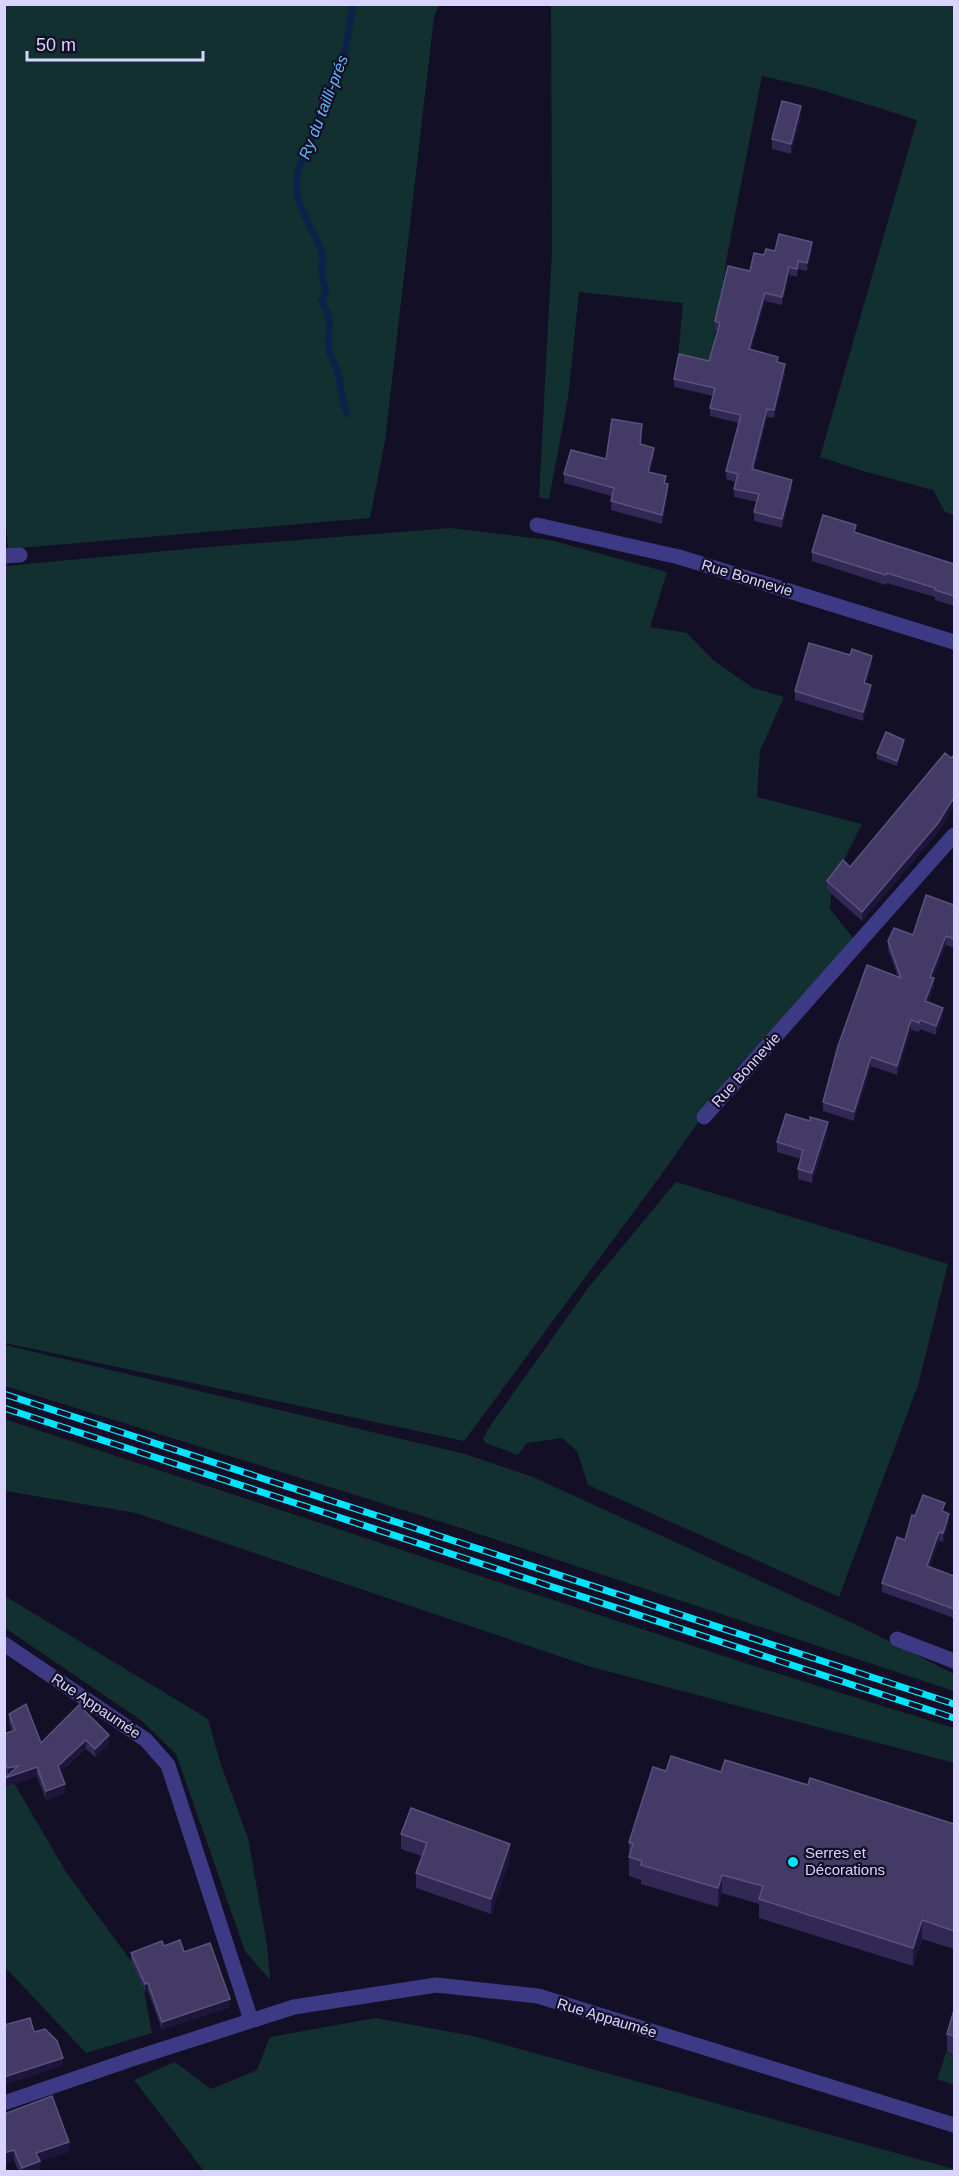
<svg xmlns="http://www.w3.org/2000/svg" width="959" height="2176" font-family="Arial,sans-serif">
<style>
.green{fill:#12302f}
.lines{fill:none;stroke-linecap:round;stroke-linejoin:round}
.stream{stroke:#0c2248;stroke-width:7}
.minor{stroke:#3d3a85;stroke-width:15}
.rail-casing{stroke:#00e5ff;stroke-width:7}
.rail{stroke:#130f26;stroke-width:4.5;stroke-dasharray:14;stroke-linecap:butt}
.wall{fill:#312854}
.shaded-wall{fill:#1d163a}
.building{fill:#433a66;stroke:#5a527e;stroke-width:1.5}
.poi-dot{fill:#00e5ff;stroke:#130f26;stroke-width:2}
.labels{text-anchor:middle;stroke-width:4.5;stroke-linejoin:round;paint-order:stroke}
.street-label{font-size:15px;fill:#d9d4ff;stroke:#130f26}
.poi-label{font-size:15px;fill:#d9d4ff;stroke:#130f26;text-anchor:start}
.water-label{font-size:16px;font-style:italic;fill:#62b6ff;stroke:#130f26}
</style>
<rect width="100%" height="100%" fill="#130f26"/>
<g class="green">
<polygon points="4,5 439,5 434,17 385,441 370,518 8,549 4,502"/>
<polygon points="551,5 954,5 954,515 945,512 933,490 863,471 820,457 917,120 818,89 762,76 728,251 710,366 678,358 683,303 579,292 568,398 549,499 539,498 552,250"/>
<polygon points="451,528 550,540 667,572 650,627 687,633 713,660 753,688 784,697 760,751 757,797 862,824 832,884 830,909 858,944 737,1067 664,1171 464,1441 5,1343 5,566 209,547"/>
<polygon points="676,1182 948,1264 918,1385 839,1597 588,1485 577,1451 562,1438 527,1443 518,1455 486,1443 483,1439 488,1429 588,1288"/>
<polygon points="5,1345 465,1454 533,1477 863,1628 954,1674 954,1691 461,1528 5,1386"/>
<polygon points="4,1419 751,1665 954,1728 954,1763 591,1667 136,1513 5,1491"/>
<polygon points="5,1596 208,1719 220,1762 248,1838 267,1945 270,1980 245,1951 176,1754 142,1721 5,1628"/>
<polygon points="4,1766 66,1872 141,1975 152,2033 86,2053 5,1967"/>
<polygon points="375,2018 473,2036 954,2169 954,2171 204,2171 134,2080 175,2062 211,2089 257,2070 270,2037"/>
<polygon points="946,2053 954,2055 954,2085 937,2079"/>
</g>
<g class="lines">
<path class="stream" d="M347,414C343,404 341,393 340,382C339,372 332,360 329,350C326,339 331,328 329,317C328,311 323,306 322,299L326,292L321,270C335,242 274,203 306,154L345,53L353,4"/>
<g class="minor">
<polyline points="537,525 679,557 954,642"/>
<polyline points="4,556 20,555"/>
<polyline points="704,1117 954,835"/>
<polyline points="897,1639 954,1661"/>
<polyline points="4,1644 146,1740 168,1765 251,2020"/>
<polyline points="4,2103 135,2058 294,2007 436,1985 538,1996 954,2125"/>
</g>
<defs>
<g id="rail">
<polyline points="4,1394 954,1704"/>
<polyline points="4,1408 954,1718"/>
</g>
</defs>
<use href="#rail" class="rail-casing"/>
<use href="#rail" class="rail"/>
</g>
<g class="wall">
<polygon points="801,116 791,154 772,149 772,139"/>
<polygon points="812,250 807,271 798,269 797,277 789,275 782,305 765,301 751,350 778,362 785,373 774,418 767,417 754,470 792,489 782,528 754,521 754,512 757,502 734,497 734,489 736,482 726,479 726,471 739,423 710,416 710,408 713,396 674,387 674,379 709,361 718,331 715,330 715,321 750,271 764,255 775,251"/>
<polygon points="642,432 641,445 654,457 650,472 666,483 668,492 662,524 611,510 612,496 564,483 564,474 606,459"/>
<polygon points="856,533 954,564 954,606 935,600 935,597 887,583 886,585 812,561 812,552"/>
<polygon points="872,664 866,684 871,694 863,721 795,700 795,691"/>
<polygon points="904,745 897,766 877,759 877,753"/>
<polygon points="949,814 938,832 862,921 827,890 827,881"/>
<polygon points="954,905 954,948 946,945 933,978 934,987 928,1003 943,1017 936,1035 920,1029 919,1032 911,1030 897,1075 871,1066 854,1121 823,1111 823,1102 898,976 888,950 888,941 913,935"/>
<polygon points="828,1132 812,1183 798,1179 798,1169 801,1159 777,1152 777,1142"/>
<polygon points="945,1512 949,1523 943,1542 939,1541 930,1567 954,1576 954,1618 882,1592 882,1583 905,1540 915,1516"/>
<polygon points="79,1705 109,1744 95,1757 86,1749 60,1772 65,1793 46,1800 37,1776 5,1787 7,1776 4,1769 4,1734 12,1731 9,1723 9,1714 41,1743"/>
<polygon points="666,1771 721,1772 808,1785 954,1824 954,1949 922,1939 913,1966 759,1918 759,1904 722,1893 718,1907 641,1884 641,1880 629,1876 629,1842"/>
<polygon points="401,1834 510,1859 491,1914 416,1888 416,1873 422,1856 401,1849"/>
<polygon points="164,1946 184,1952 230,2007 162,2030 148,1991 145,1992 131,1961 131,1953"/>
<polygon points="954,2010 954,2055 947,2052 947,2034"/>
<polygon points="4,2114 69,2152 40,2161 40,2171 38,2172 19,2172 14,2160 4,2163"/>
</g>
<g class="shaded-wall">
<polygon points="801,106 801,116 791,154 791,144"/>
<polygon points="812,242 812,250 807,271 807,263"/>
<polygon points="798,261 798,269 797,277 797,269"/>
<polygon points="789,267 789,275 782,305 782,297"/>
<polygon points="765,293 765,301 749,358 749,349"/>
<polygon points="785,364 785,373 774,418 774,410"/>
<polygon points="767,409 767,417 752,478 752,469"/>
<polygon points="654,448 654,457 648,480 648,472"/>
<polygon points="792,480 792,489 782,528 782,519"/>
<polygon points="668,484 668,492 662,524 662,515"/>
<polygon points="872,656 872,664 864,692 864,683"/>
<polygon points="871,685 871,694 863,721 863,712"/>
<polygon points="904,740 904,745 897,766 897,761"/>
<polygon points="954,798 954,807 949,814 938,832 862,921 862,912"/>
<polygon points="946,936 946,945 930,986 930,977"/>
<polygon points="934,978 934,987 925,1011 925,1001"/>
<polygon points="943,1008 943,1017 936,1035 936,1026"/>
<polygon points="911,1020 911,1030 897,1075 897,1066"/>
<polygon points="871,1057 871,1066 854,1121 854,1112"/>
<polygon points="828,1122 828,1132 812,1183 812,1173"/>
<polygon points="949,1514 949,1523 943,1542 943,1533"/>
<polygon points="939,1532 939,1541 927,1575 927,1566"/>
<polygon points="109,1735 109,1744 95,1757 95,1749"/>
<polygon points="86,1740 86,1749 58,1774 58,1766"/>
<polygon points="18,1766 37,1767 37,1776 5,1787 5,1778 8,1776 8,1768"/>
<polygon points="65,1784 65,1793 46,1800 46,1791"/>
<polygon points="510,1844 510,1859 491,1914 491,1899"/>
<polygon points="722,1875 722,1893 718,1907 718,1888"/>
<polygon points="922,1920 922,1939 913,1966 913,1948"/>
<polygon points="148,1983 148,1991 145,1992 145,1984"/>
<polygon points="230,1999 230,2007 162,2030 162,2022"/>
<polygon points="63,2058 63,2066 4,2085 4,2077"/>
<polygon points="69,2142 69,2152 40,2161 40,2171 22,2172 22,2168 36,2153"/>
<polygon points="14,2150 14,2160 4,2163 4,2153"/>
</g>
<g class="building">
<polygon points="782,101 801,106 791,144 772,139"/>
<polygon points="779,234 812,242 807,263 798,261 797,269 789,267 782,297 765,293 749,349 778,357 777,362 785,364 774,410 767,409 752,469 792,480 782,519 754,512 759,494 734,489 738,474 726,471 741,415 710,408 715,388 674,379 679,354 709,361 720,323 715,321 728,266 750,271 754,253 764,255 766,249 775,251"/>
<polygon points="612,419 642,424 640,444 654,448 648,472 666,476 664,483 668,484 662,515 611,501 614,488 564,474 571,450 606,459"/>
<polygon points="823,515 856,525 854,532 954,564 954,596 935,590 935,588 887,573 886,575 812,552"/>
<polygon points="809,643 850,655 852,649 872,656 864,683 871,685 863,712 795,691"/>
<polygon points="886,732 904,740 897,761 877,753"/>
<polygon points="945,753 951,758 954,755 954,798 949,805 938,823 862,912 827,881 843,860 850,867"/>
<polygon points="926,895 954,905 954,939 946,936 930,977 934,978 925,1001 943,1008 936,1026 920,1020 919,1023 911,1020 897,1066 871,1057 854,1112 823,1102 838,1046 867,965 901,978 888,941 894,928 913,935"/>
<polygon points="786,1114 810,1121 810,1117 828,1122 812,1173 798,1169 803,1150 777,1142"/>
<polygon points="923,1495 945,1503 942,1511 949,1514 943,1533 939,1532 927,1566 954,1576 954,1609 882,1583 897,1537 905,1540 912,1515 915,1516"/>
<polygon points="26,1704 41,1743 79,1705 109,1735 95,1749 86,1740 58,1766 65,1784 46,1791 37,1767 5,1778 18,1766 8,1768 4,1760 4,1734 15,1730 9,1714"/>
<polygon points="671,1756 721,1772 725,1760 808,1785 810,1778 954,1824 954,1931 922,1920 913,1948 759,1899 763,1886 722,1875 718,1888 641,1865 642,1861 629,1857 633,1844 629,1842 653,1767 666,1771"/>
<polygon points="411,1808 510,1844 491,1899 416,1873 427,1843 401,1834"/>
<polygon points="180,1940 184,1952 210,1943 230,1999 162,2022 148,1983 145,1984 131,1953 162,1941 164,1946"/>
<polygon points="954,2010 954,2036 947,2034"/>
<polygon points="30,2018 34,2032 45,2029 57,2041 63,2058 4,2077 4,2025"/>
<polygon points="52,2096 69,2142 36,2153 40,2161 22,2168 14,2150 4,2153 4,2114"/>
</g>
<circle class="poi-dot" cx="793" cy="1862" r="6"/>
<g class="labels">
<g class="street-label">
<text transform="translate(747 578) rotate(17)" y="5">Rue Bonnevie</text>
<text transform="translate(746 1070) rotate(-48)" y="5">Rue Bonnevie</text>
<text transform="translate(96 1706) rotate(34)" y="5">Rue Appaumée</text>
<text transform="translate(607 2018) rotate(17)" y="5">Rue Appaumée</text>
</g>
<g class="poi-label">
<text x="805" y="1858">Serres et<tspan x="805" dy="17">Décorations</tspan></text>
</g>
<g class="water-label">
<text transform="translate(323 107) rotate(-69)" y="6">Ry du tailli-prés</text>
</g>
</g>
<rect width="959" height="2176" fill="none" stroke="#d9d4ff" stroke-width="12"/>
<path d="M27 51v9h176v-9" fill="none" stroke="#d9d4ff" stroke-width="3"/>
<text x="36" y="51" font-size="18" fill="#d9d4ff" stroke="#130f26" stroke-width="4.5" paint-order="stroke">50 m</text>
</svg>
